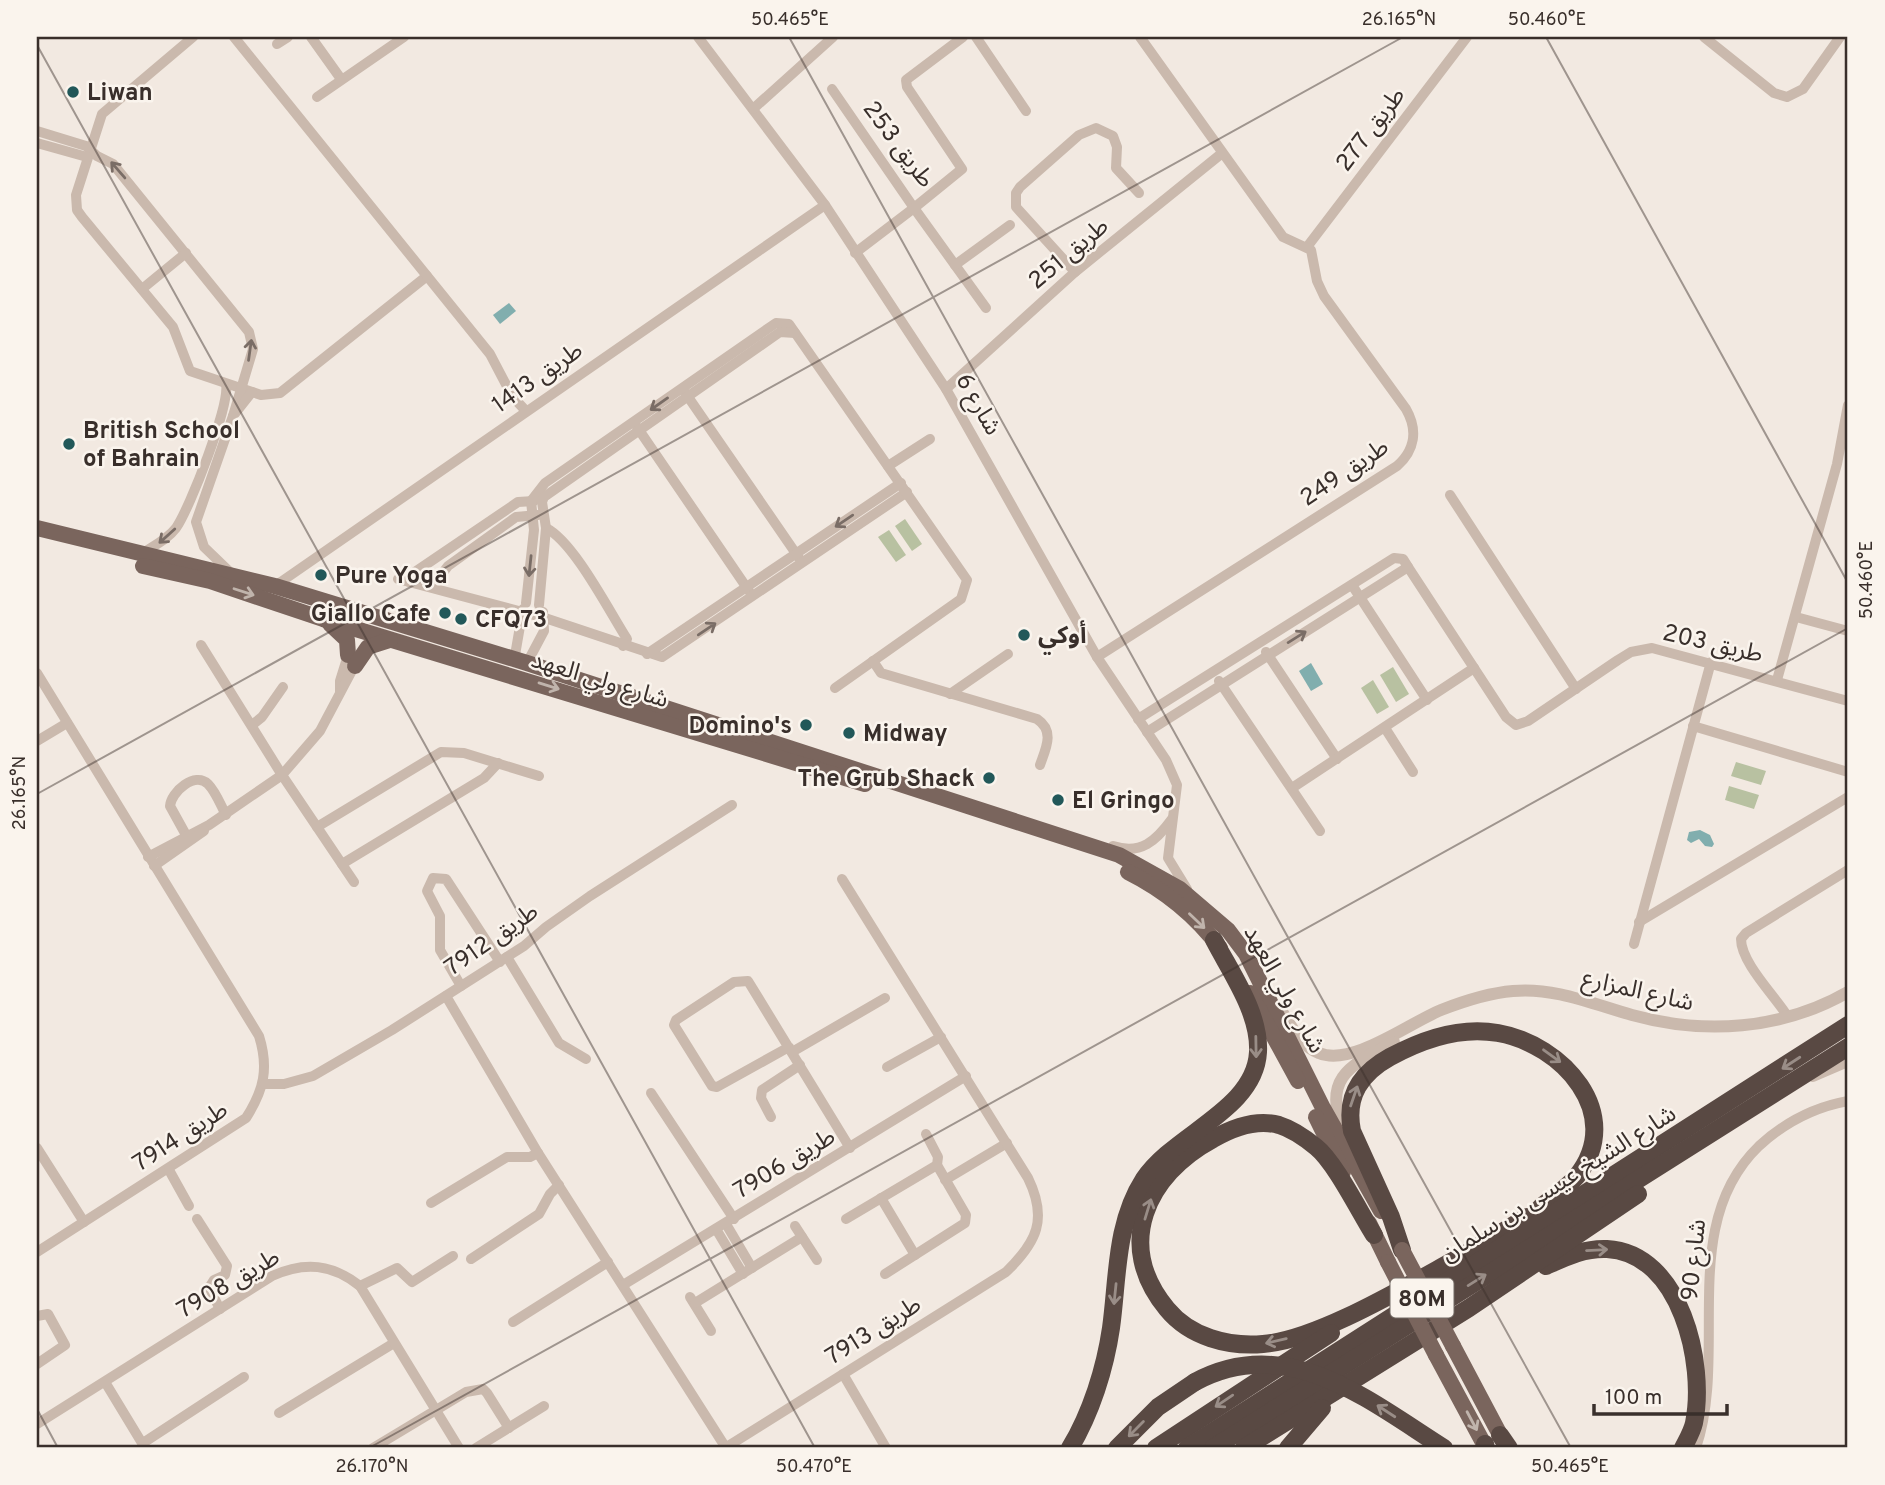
<svg xmlns="http://www.w3.org/2000/svg" width="1885" height="1485" font-family="Overpass,'Noto Sans Arabic',sans-serif">
<style>
.green{fill:#b8c1a1}
.water{fill:#81aeae}
.lines{fill:none;stroke-linecap:round;stroke-linejoin:round}
.minor{stroke:#cab9ad;stroke-width:10}
.tertiary{stroke:#cab9ad;stroke-width:12}
.primary{stroke:#7a655d;stroke-width:16}
.motorway{stroke:#594943;stroke-width:18}
.primary-bridge{stroke:#7a655d;stroke-width:16}
.motorway-bridge{stroke:#594943;stroke-width:18}
.oneway{stroke:#7a6d66}
.oneway2{stroke:#c0b4ac}
.oneway3{stroke:#998d87}
.ticks{fill:none;stroke:#392f2b;stroke-width:2;stroke-opacity:0.45}
.poi-dot{fill:#225859;stroke:#faf4ed;stroke-width:2.5}
.labels{text-anchor:middle;stroke-width:5;stroke-linejoin:round;paint-order:stroke}
.shield{fill:#faf4ed;stroke:#736a65;stroke-width:2}
.shield-label{font-size:23px;font-weight:bold;fill:#392f2b}
.poi-label{font-size:24px;font-weight:bold;fill:#392f2b;stroke:#faf4ed;text-anchor:start}
.street-label{font-size:24px;fill:#392f2b;stroke:#faf4ed}
.neatline{fill:none;stroke:#392f2b;stroke-width:2.5}
.ticks-label{font-size:18px;text-anchor:middle;fill:#392f2b}
</style>
<rect width="100%" height="100%" fill="#f2e9e1"/>
<g class="green">
<polygon points="905,519 922,544 912,551 895,526"/>
<polygon points="889,530 906,555 896,562 878,537"/>
<polygon points="1393,667 1409,694 1396,702 1380,675"/>
<polygon points="1373,680 1389,707 1377,714 1361,688"/>
<polygon points="1736,762 1766,771 1761,785 1731,776"/>
<polygon points="1729,786 1759,795 1754,809 1725,800"/>
</g>
<g class="water">
<polygon points="509,303 516,311 500,324 493,315"/>
<polygon points="1311,663 1323,684 1311,691 1299,671"/>
<polygon points="1700,830 1710,835 1714,844 1712,847 1705,846 1699,839 1691,843 1687,840 1689,832"/>
</g>
<g class="lines">
<g class="minor">
<polyline points="193,37 102,114 76,195 77,210 82,217 173,327 190,371 261,395 280,393 427,276"/>
<polyline points="234,37 490,354 512,396 525,410"/>
<polyline points="311,37 341,79"/>
<polyline points="698,37 825,205 946,389 1097,657 1166,760 1177,785 1168,858 1187,889"/>
<polyline points="976,37 1026,111"/>
<polyline points="1704,37 1774,93 1787,97 1803,89 1840,37"/>
<polyline points="277,44 288,37"/>
<polyline points="832,89 914,208 962,169 907,87 906,80 963,37"/>
<polyline points="317,97 404,37"/>
<polyline points="753,109 833,37"/>
<polyline points="37,131 86,146 97,156 113,164 249,332 253,349 233,416"/>
<polyline points="37,143 87,157"/>
<polyline points="1307,247 1467,37"/>
<polyline points="855,253 914,208 986,308"/>
<polyline points="955,265 1010,225"/>
<polyline points="1075,272 1016,207 1016,193 1020,187 1079,135 1096,128 1113,136 1117,147 1116,168 1139,193"/>
<polyline points="142,289 186,253"/>
<polyline points="946,389 1075,272 1221,154"/>
<polyline points="684,391 799,558"/>
<polyline points="637,427 749,591"/>
<polyline points="888,466 930,439"/>
<polyline points="1450,495 1576,689"/>
<path d="M546,528C574,542 609,611 627,639L623,646"/>
<path d="M141,554C153,546 167,540 176,528C190,508 230,405 226,384"/>
<polyline points="1408,567 1506,717 1516,725 1528,721 1618,660 1631,652 1652,648 1848,701"/>
<polyline points="230,572 204,547 196,522 233,416 252,392"/>
<polyline points="398,579 545,618 662,657 907,492"/>
<polyline points="409,582 415,572 518,502 534,501"/>
<polyline points="1352,585 1427,700"/>
<polyline points="275,586 825,205"/>
<polyline points="432,587 448,566 516,517 538,515"/>
<polyline points="526,603 534,530 531,501 545,483 776,323 789,324 967,580 961,599 835,688"/>
<polyline points="539,605 546,528 542,502 544,497 780,332 795,333"/>
<polyline points="1796,617 1848,631"/>
<polyline points="201,645 282,775 354,882"/>
<polyline points="1266,652 1337,759"/>
<polyline points="647,654 901,483"/>
<path d="M1097,657L1397,466C1415,450 1418,430 1406,409L1324,296L1317,281L1311,250L1283,237L1140,37"/>
<polyline points="514,661 523,609"/>
<path d="M873,661L881,673L1037,719C1055,731 1046,748 1040,765"/>
<polyline points="527,663 544,631 543,612"/>
<path d="M37,673L259,1036C269,1068 264,1090 246,1118L37,1252"/>
<polyline points="1777,680 1837,464 1848,405"/>
<polyline points="1219,681 1320,831"/>
<polyline points="340,692 340,681 349,652"/>
<polyline points="950,694 1008,654"/>
<polyline points="1138,719 1394,558 1403,559 1408,567 1147,732"/>
<polyline points="252,725 262,717 283,687"/>
<polyline points="1693,726 1848,772"/>
<polyline points="1385,728 1413,772"/>
<polyline points="37,741 67,723"/>
<polyline points="1292,788 1474,668"/>
<polyline points="317,827 441,752 464,753 539,776"/>
<path d="M186,835L170,806C171,792 195,771 208,784C216,792 221,806 226,815"/>
<path d="M1113,846C1141,855 1156,841 1172,819"/>
<polyline points="148,857 209,825 282,775 320,731 356,663"/>
<polyline points="342,864 484,778 498,763"/>
<polyline points="154,866 204,831"/>
<polyline points="1639,922 1848,797"/>
<polyline points="1634,944 1711,662"/>
<polyline points="507,957 559,1043 586,1059"/>
<polyline points="461,986 440,950 440,916 427,891 433,878 446,879 500,962"/>
<polyline points="446,996 538,1153 726,1448"/>
<path d="M1788,1017C1776,997 1741,963 1741,939L1746,933L1848,870"/>
<polyline points="789,1047 717,1087 712,1086 674,1025 676,1020 734,982 748,981 850,1148"/>
<polyline points="792,1052 885,998"/>
<polyline points="887,1067 941,1037"/>
<polyline points="1813,1077 1848,1062"/>
<polyline points="265,1084 284,1084 313,1076 392,1030 524,946 546,927 590,896 732,805"/>
<polyline points="651,1093 734,1219"/>
<polyline points="771,1117 761,1098 762,1090 800,1065"/>
<polyline points="37,1148 84,1222"/>
<polyline points="169,1170 189,1206"/>
<polyline points="945,1180 1007,1143"/>
<polyline points="881,1198 915,1255"/>
<polyline points="431,1203 507,1157 530,1157 538,1153"/>
<polyline points="197,1219 227,1266 225,1275 214,1280 209,1288 220,1309"/>
<polyline points="846,1219 937,1165 938,1157 926,1134"/>
<polyline points="726,1224 752,1268"/>
<polyline points="795,1226 817,1260"/>
<polyline points="716,1229 743,1274"/>
<polyline points="471,1259 539,1214 550,1194 559,1185"/>
<polyline points="885,1274 965,1223 966,1215 937,1165"/>
<polyline points="623,1285 966,1076"/>
<polyline points="360,1286 397,1268 412,1282 453,1256"/>
<polyline points="690,1297 711,1331"/>
<polyline points="695,1303 802,1237"/>
<polyline points="37,1316 48,1314 65,1345 37,1364"/>
<polyline points="513,1322 608,1262"/>
<polyline points="843,1374 886,1448"/>
<polyline points="105,1382 145,1448"/>
<polyline points="279,1413 394,1343"/>
<path d="M37,1424L272,1276C305,1261 332,1264 360,1286L459,1448"/>
<polyline points="143,1443 244,1377"/>
<polyline points="373,1448 466,1392 483,1389 487,1393 509,1428"/>
<polyline points="476,1448 544,1406"/>
<path d="M725,1448L1006,1272C1037,1242 1048,1219 1028,1178L842,879"/>
<path d="M1696,1448C1729,1351 1677,1225 1759,1146C1784,1123 1815,1107 1848,1101"/>
</g>
<g class="tertiary">
<path d="M1281,1010C1291,1025 1300,1046 1319,1053C1352,1067 1409,1023 1441,1010C1464,1001 1488,993 1513,991C1554,987 1593,1004 1632,1015C1704,1035 1782,1030 1848,992"/>
<path d="M1344,1133C1322,1077 1349,1066 1394,1042"/>
</g>
<g class="primary">
<polyline points="37,528 275,586 527,663 1119,855 1180,889 1228,930 1246,954 1323,1108 1381,1211"/>
<polyline points="143,566 210,581 323,619 865,784"/>
<polyline points="330,624 347,640 348,655"/>
<polyline points="355,666 368,647 390,640"/>
<path d="M1128,872C1164,890 1196,916 1220,948"/>
<polyline points="1250,993 1298,1081"/>
<polyline points="1316,1117 1343,1172"/>
<polyline points="1369,1223 1388,1262"/>
<polyline points="1453,1346 1506,1446"/>
<polyline points="1436,1355 1486,1448"/>
</g>
<g class="motorway">
<path d="M1374,1235C1360,1213 1335,1162 1316,1147C1305,1138 1292,1129 1279,1125C1257,1119 1232,1128 1213,1139C1146,1175 1114,1245 1167,1309C1190,1337 1228,1347 1263,1344C1320,1340 1418,1279 1471,1251"/>
<path d="M1402,1250L1391,1217L1352,1131C1345,1096 1361,1073 1390,1057C1423,1039 1460,1026 1498,1033C1562,1044 1626,1114 1577,1176C1567,1188 1552,1198 1540,1208"/>
<polyline points="1461,1257 1527,1217"/>
<path d="M1546,1266C1566,1257 1584,1248 1607,1249C1681,1253 1706,1364 1694,1423C1692,1432 1687,1440 1683,1448"/>
<polyline points="1500,1435 1509,1448"/>
<polyline points="1485,1444 1486,1448"/>
<path d="M1070,1448C1091,1413 1105,1369 1111,1328C1118,1278 1115,1224 1144,1179C1174,1134 1255,1110 1258,1052C1260,1013 1231,973 1214,940"/>
<polyline points="1117,1448 1158,1407 1195,1382"/>
<polyline points="1156,1448 1331,1333"/>
<polyline points="1187,1448 1848,1025"/>
<polyline points="1213,1448 1848,1047"/>
<polyline points="1244,1448 1469,1308 1638,1194"/>
<polyline points="1288,1448 1322,1408"/>
</g>
<g class="primary-bridge">
<polyline points="1402,1250 1453,1346"/>
<polyline points="1388,1262 1436,1355"/>
</g>
<path class="motorway-bridge" d="M1195,1382C1287,1332 1368,1400 1444,1448"/>
</g>
<defs><path id="oneway-shaft" d="M-6 0H5M1.5-3L5.5 0L1.5 3" fill="none" stroke-width="1.6" stroke-linecap="round" stroke-linejoin="round" transform="scale(1.75)"/></defs>
<g class="oneway">
<use href="#oneway-shaft" transform="translate(118 170) rotate(-131)"/>
<use href="#oneway-shaft" transform="translate(250 350) rotate(-82)"/>
<use href="#oneway-shaft" transform="translate(659 404) rotate(145)"/>
<use href="#oneway-shaft" transform="translate(844 521) rotate(146)"/>
<use href="#oneway-shaft" transform="translate(167 536) rotate(138)"/>
<use href="#oneway-shaft" transform="translate(530 566) rotate(96)"/>
<use href="#oneway-shaft" transform="translate(707 629) rotate(-34)"/>
<use href="#oneway-shaft" transform="translate(1297 637) rotate(-32)"/>
</g>
<g class="oneway2">
<use href="#oneway-shaft" transform="translate(244 592) rotate(18)"/>
<use href="#oneway-shaft" transform="translate(549 686) rotate(17)"/>
<use href="#oneway-shaft" transform="translate(1197 921) rotate(44)"/>
<use href="#oneway-shaft" transform="translate(1472 1421) rotate(62)"/>
</g>
<g class="oneway3">
<use href="#oneway-shaft" transform="translate(1256 1047) rotate(89)"/>
<use href="#oneway-shaft" transform="translate(1552 1056) rotate(36)"/>
<use href="#oneway-shaft" transform="translate(1791 1063) rotate(147)"/>
<use href="#oneway-shaft" transform="translate(1354 1096) rotate(-71)"/>
<use href="#oneway-shaft" transform="translate(1148 1209) rotate(-73)"/>
<use href="#oneway-shaft" transform="translate(1597 1250) rotate(-3)"/>
<use href="#oneway-shaft" transform="translate(1477 1280) rotate(-32)"/>
<use href="#oneway-shaft" transform="translate(1115 1294) rotate(96)"/>
<use href="#oneway-shaft" transform="translate(1276 1341) rotate(167)"/>
<use href="#oneway-shaft" transform="translate(1224 1401) rotate(146)"/>
<use href="#oneway-shaft" transform="translate(1386 1411) rotate(-147)"/>
<use href="#oneway-shaft" transform="translate(1136 1429) rotate(135)"/>
</g>
<path class="ticks" d="M789,37L1571,1448M1546,37L1848,583M37,45L815,1448M37,794L1403,37M37,1409L58,1448M369,1448L1848,628"/>
<g class="poi-dot">
<circle cx="73" cy="92" r="7"/>
<circle cx="69" cy="444" r="7"/>
<circle cx="321" cy="575" r="7"/>
<circle cx="445" cy="613" r="7"/>
<circle cx="461" cy="619" r="7"/>
<circle cx="1024" cy="635" r="7"/>
<circle cx="806" cy="725" r="7"/>
<circle cx="849" cy="733" r="7"/>
<circle cx="989" cy="778" r="7"/>
<circle cx="1058" cy="800" r="7"/>
</g>
<g class="labels">
<rect class="shield" x="1390.5" y="1278.5" width="63" height="39" rx="5"/>
<g class="shield-label">
<text x="1422" y="1306">80M</text>
</g>
<g class="poi-label">
<text x="87" y="100">Liwan</text>
<text x="83" y="438">British School<tspan x="83" dy="28">of Bahrain</tspan></text>
<text x="335" y="583">Pure Yoga</text>
<text x="431" y="621" text-anchor="end">Giallo Cafe</text>
<text x="475" y="627">CFQ73</text>
<text x="1038" y="643">أوكي</text>
<text x="792" y="733" text-anchor="end">Domino's</text>
<text x="863" y="741">Midway</text>
<text x="975" y="786" text-anchor="end">The Grub Shack</text>
<text x="1072" y="808">El Gringo</text>
</g>
<g class="street-label">
<text transform="translate(1370 129) rotate(-53)" y="8">طريق 277</text>
<text transform="translate(899 144) rotate(53)" y="8">طريق 253</text>
<text transform="translate(1068 253) rotate(-40)" y="8">طريق 251</text>
<text transform="translate(537 377) rotate(-35)" y="8">طريق 1413</text>
<text transform="translate(979 404) rotate(60)" y="8">شارع 6</text>
<text transform="translate(1344 472) rotate(-34)" y="8">طريق 249</text>
<text transform="translate(1713 643) rotate(13)" y="8">طريق 203</text>
<text transform="translate(600 679) rotate(17)" y="8">شارع ولي العهد</text>
<text transform="translate(491 939) rotate(-35)" y="8">طريق 7912</text>
<text transform="translate(1285 989) rotate(61)" y="8">شارع ولي العهد</text>
<text transform="translate(1638 990) rotate(13)" y="8">شارع المزارع</text>
<text transform="translate(180 1136) rotate(-33)" y="8">طريق 7914</text>
<text transform="translate(784 1163) rotate(-31)" y="8">طريق 7906</text>
<text transform="translate(1558 1183) rotate(-32)" y="8">شارع الشيخ عيسى بن سلمان</text>
<text transform="translate(1693 1260) rotate(-84)" y="8">شارع 90</text>
<text transform="translate(228 1283) rotate(-30)" y="8">طريق 7908</text>
<text transform="translate(873 1330) rotate(-32)" y="8">طريق 7913</text>
</g>
</g>
<rect width="1885" height="1485" fill="none" stroke="#faf4ed" stroke-width="77"/>
<path d="M1594 1404v10h133v-10" fill="none" stroke="#392f2b" stroke-width="3.5"/>
<text x="1605" y="1404" font-size="21" fill="#392f2b" stroke="#faf4ed" stroke-width="5" paint-order="stroke">100 m</text>
<rect x="38" y="38" width="1808" height="1408" class="neatline"/>
<g class="ticks-label">
<text x="790" y="25">50.465°E</text>
<text x="1399" y="25">26.165°N</text>
<text x="1547" y="25">50.460°E</text>
<text transform="translate(1866 580) rotate(-90)" y="6">50.460°E</text>
<text transform="translate(19 793) rotate(-90)" y="6">26.165°N</text>
<text x="372" y="1472">26.170°N</text>
<text x="814" y="1472">50.470°E</text>
<text x="1570" y="1472">50.465°E</text>
</g>
</svg>
